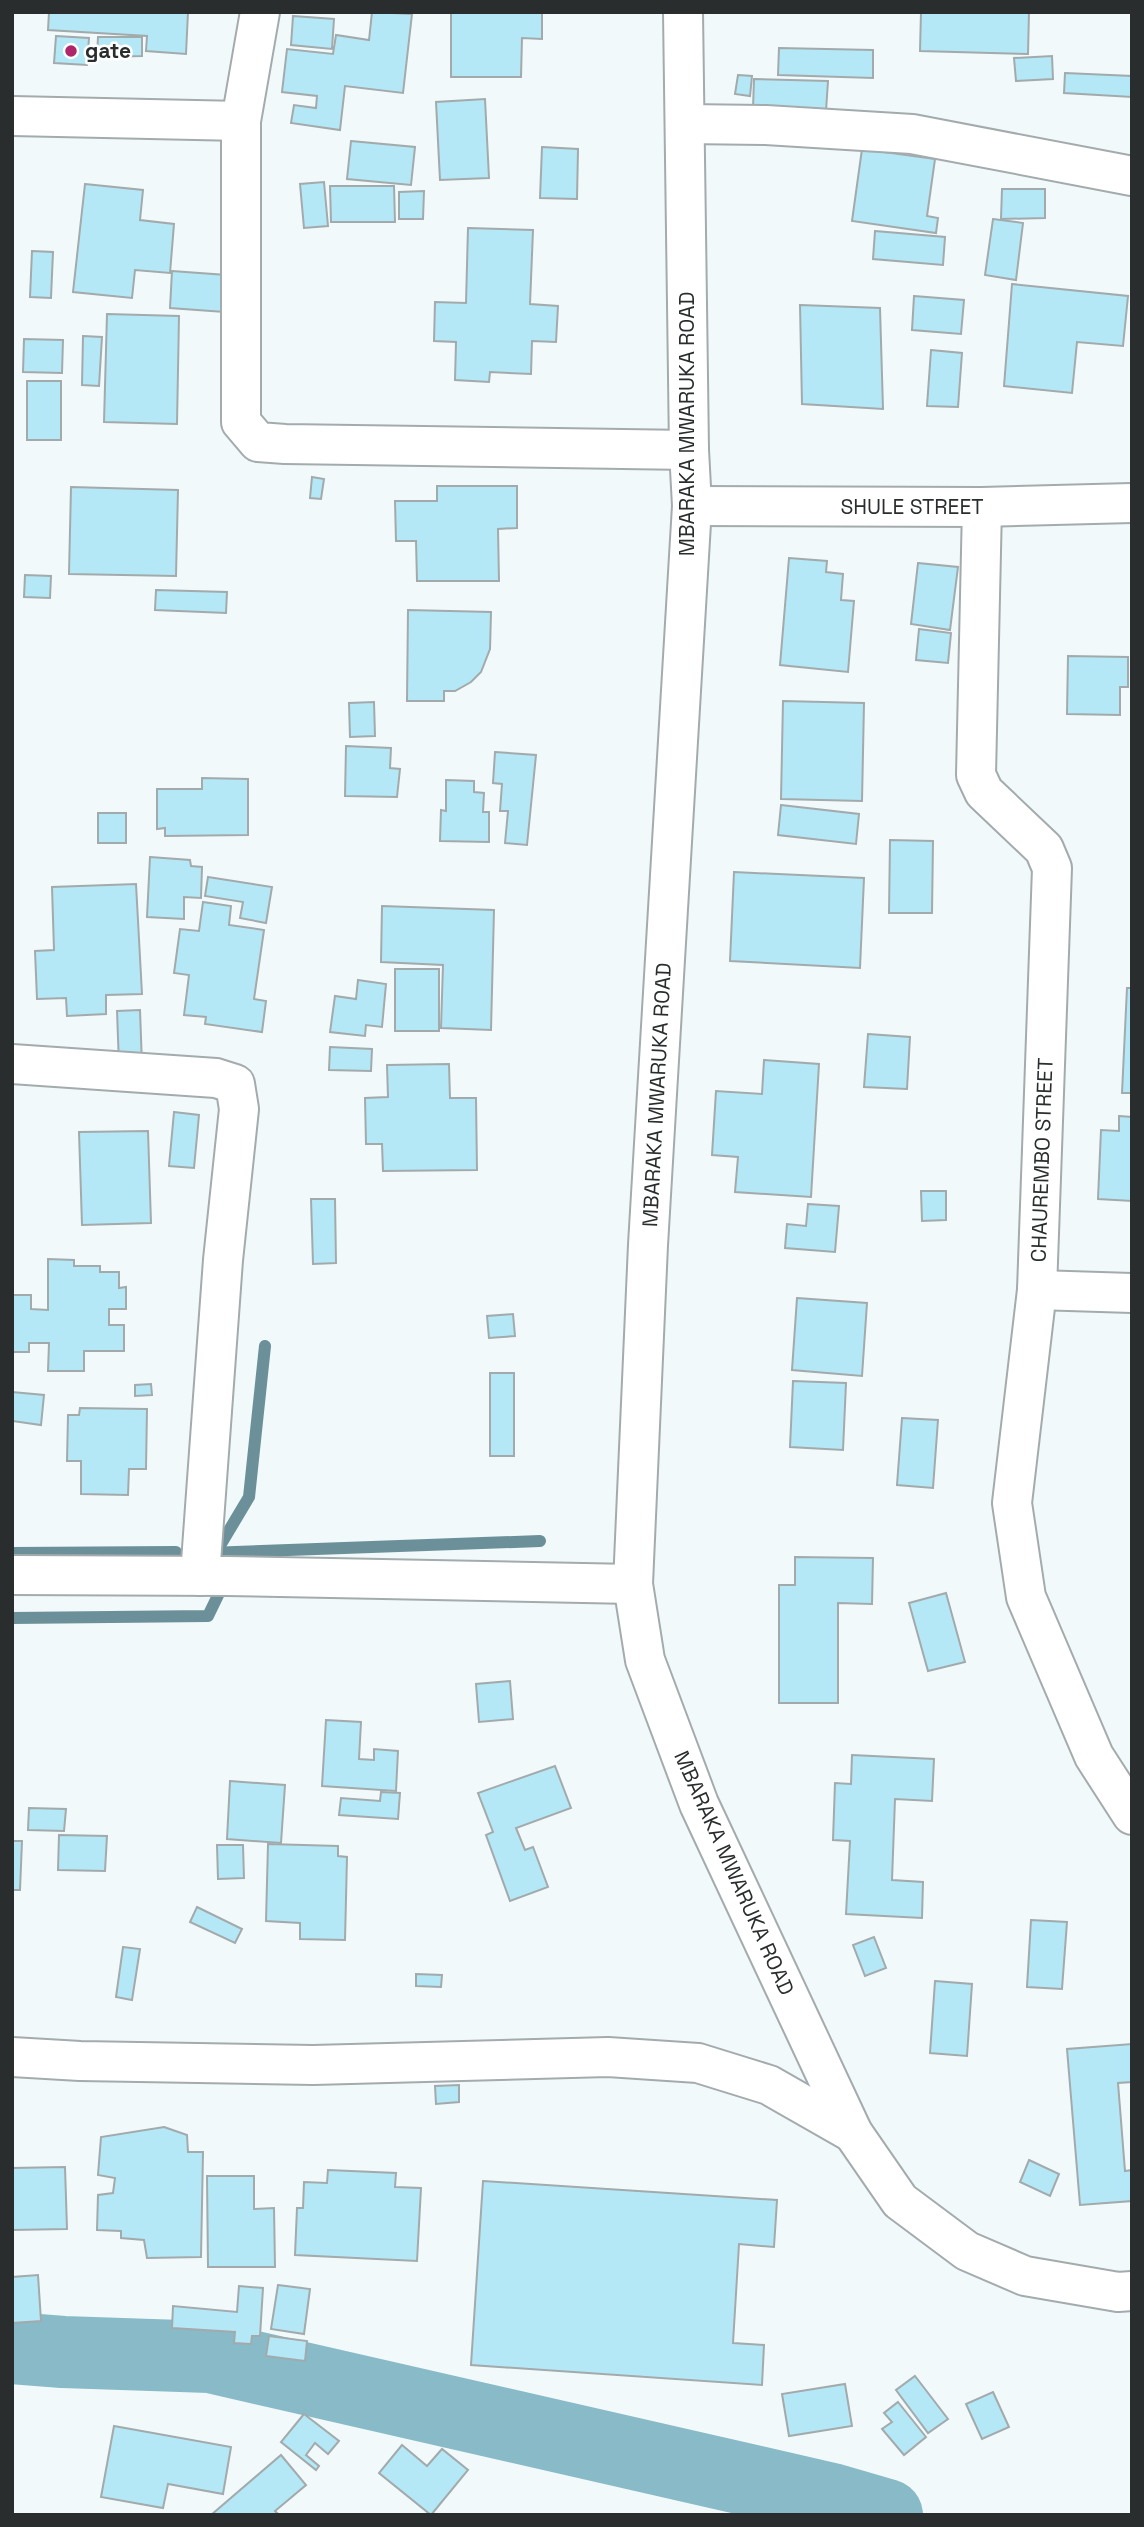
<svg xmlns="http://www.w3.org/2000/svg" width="1144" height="2527" font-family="'Space Grotesk',sans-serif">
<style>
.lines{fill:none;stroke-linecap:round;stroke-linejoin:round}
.stream{stroke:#6c9099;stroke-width:12}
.river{stroke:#88bac7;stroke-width:72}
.building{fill:#b5e8f6;stroke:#a2aaac;stroke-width:2}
.minor-casing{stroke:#a4abad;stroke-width:42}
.minor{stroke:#fff;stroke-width:38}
.poi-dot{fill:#af276a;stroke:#fff;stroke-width:2.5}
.labels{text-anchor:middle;stroke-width:5;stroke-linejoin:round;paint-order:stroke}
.poi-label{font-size:21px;font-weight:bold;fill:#2a2d2e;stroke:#fff;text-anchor:start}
.street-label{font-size:21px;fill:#2a2d2e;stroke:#fff}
</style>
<rect width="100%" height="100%" fill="#f1f9fb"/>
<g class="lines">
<g class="stream">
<polyline points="12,1553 176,1552"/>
<polyline points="208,1553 540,1541"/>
<polyline points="215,1554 249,1497 265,1346"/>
<polyline points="12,1618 208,1616 224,1583"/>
</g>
<polyline class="river" points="12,2348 63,2352 210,2357 832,2499 887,2515"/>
</g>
<g class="building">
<polygon points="49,12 188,12 186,54 146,51 147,36 48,30"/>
<polygon points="372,12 412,14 403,93 345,86 340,130 291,123 294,105 316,108 317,96 282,92 287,49 333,54 336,35 369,40"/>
<polygon points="451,12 542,12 542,39 522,38 521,77 451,77"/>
<polygon points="921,12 1029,12 1028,54 920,51"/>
<polygon points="293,16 334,19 332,49 291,45"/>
<polygon points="56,36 89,38 87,65 54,63"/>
<polygon points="98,37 142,37 142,56 97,57"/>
<polygon points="779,48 873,50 873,78 778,75"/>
<polygon points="1052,56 1053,79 1016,81 1014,58"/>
<polygon points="1065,73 1132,76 1132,97 1064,93"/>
<polygon points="738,75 752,76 750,96 735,94"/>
<polygon points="754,79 828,81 826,111 753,108"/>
<polygon points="485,99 489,178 440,180 436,102"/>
<polygon points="351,141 415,147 411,185 347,179"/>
<polygon points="542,147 578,149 577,199 540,198"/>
<polygon points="862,149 935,159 927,216 938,218 936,233 852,221"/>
<polygon points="324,182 328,226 304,228 300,184"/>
<polygon points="85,184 143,190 140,220 174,224 170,273 135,270 132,298 73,292"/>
<polygon points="330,186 394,186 395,222 331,222"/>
<polygon points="1002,189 1045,189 1045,218 1001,219"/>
<polygon points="424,191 423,219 399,219 399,192"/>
<polygon points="993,219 1023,223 1016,280 985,275"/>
<polygon points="468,228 533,230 530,304 558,306 556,342 532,341 531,374 490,372 489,382 455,380 456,342 434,341 435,302 466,303"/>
<polygon points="875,231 945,237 943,265 873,259"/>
<polygon points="32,251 53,252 51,298 30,297"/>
<polygon points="172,271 240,276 238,313 170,308"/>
<polygon points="1012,284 1128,296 1123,346 1077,342 1072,393 1004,386"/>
<polygon points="914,296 964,300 961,334 912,330"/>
<polygon points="800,305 880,308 883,409 802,404"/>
<polygon points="107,314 179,316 177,424 104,422"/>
<polygon points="83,336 102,337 99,386 82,385"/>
<polygon points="24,339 63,340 62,373 23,372"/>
<polygon points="931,350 962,353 958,407 927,406"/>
<rect x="27" y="381" width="34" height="59"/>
<polygon points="312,477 324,479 321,499 310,498"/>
<polygon points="437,486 517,486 517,528 498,529 499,581 417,581 416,541 396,541 395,501 437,501"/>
<polygon points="71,487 178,490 176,576 69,574"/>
<polygon points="789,558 827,561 826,572 843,574 841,600 854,601 848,672 780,665"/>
<polygon points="918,563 958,567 950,630 911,624"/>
<polygon points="25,575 51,576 50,598 24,597"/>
<polygon points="156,590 227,592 226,613 155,610"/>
<polygon points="408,610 491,612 490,649 481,672 471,682 455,691 444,691 444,701 407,701"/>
<polygon points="919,629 951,633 948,663 916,660"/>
<polygon points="1068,656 1128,657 1128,687 1120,687 1120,715 1067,714"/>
<polygon points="783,701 864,703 862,801 781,799"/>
<polygon points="374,702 375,736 350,737 349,703"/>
<polygon points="346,746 391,748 390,768 400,769 397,797 345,796"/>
<polygon points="495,752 536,755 527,845 505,843 508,811 500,811 502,784 493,783"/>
<polygon points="202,778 248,779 248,835 165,836 165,828 157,829 157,789 202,789"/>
<polygon points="446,780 474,781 474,792 484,793 483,812 489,812 489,842 440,841 441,810 446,811"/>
<polygon points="781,805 859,814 856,844 778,835"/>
<rect x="98" y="813" width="28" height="30"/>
<polygon points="890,840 933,841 932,913 889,913"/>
<polygon points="150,857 190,860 191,866 202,867 201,898 184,897 184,919 147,917"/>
<polygon points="734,872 864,878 860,968 730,961"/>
<polygon points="208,877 272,887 266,923 240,918 243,902 205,896"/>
<polygon points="136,884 142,994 106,995 106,1014 67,1016 66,998 37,999 35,951 54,950 52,887"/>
<polygon points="203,902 231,906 229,925 264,930 254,999 266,1001 262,1032 205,1024 206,1017 184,1015 189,975 174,973 180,929 199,931"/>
<polygon points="382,906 494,910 491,1030 441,1028 443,965 381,962"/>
<rect x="395" y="969" width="44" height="62"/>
<polygon points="358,980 386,984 382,1027 366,1025 365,1036 330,1032 335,996 356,999"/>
<polygon points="1127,988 1132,988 1132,1093 1122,1093"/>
<polygon points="140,1010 142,1065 119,1065 117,1011"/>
<polygon points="868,1034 910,1037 907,1089 864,1087"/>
<polygon points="330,1047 372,1049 371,1071 329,1070"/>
<polygon points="764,1060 819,1064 811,1197 735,1192 738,1157 712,1155 716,1091 762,1094"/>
<polygon points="449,1064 450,1098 476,1098 477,1170 383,1171 382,1144 366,1144 365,1098 388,1097 387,1065"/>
<polygon points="174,1112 199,1115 194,1168 169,1166"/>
<polygon points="1119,1116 1132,1117 1132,1201 1098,1199 1101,1130 1119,1131"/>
<polygon points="148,1131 151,1223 82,1225 79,1132"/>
<polygon points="921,1191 946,1191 946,1220 922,1221"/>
<polygon points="311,1199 335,1199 336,1263 313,1264"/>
<polygon points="808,1204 839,1206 835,1252 785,1248 787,1224 806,1226"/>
<polygon points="48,1259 74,1260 74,1266 100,1266 100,1272 119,1272 119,1288 126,1287 126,1309 109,1309 109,1325 124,1325 124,1351 84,1351 84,1371 48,1371 49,1343 29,1343 29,1352 12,1352 12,1295 31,1295 31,1309 48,1310"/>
<polygon points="797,1298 867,1303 862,1376 792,1370"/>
<polygon points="513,1314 515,1336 489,1338 487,1316"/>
<rect x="490" y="1373" width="24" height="83"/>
<polygon points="793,1381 846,1383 843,1450 790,1447"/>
<polygon points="151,1384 152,1395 135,1396 135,1385"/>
<polygon points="12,1392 44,1395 41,1425 12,1421"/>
<polygon points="80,1408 147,1409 146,1469 129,1469 128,1495 81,1494 81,1461 67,1461 68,1415 79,1415"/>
<polygon points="902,1418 938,1420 933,1488 897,1485"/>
<polygon points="795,1557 873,1558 872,1604 838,1603 838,1703 779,1703 779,1585 795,1585"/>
<polygon points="946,1593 965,1662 928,1671 909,1603"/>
<polygon points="510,1681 513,1719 479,1722 476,1684"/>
<polygon points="326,1720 361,1722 359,1759 374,1760 374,1749 398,1751 396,1791 322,1786"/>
<polygon points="852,1755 934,1759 932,1801 895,1799 892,1880 923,1882 922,1918 846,1914 850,1841 833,1840 835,1783 851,1784"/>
<polygon points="555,1766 571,1808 516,1828 525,1850 533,1847 548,1887 510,1901 486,1835 493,1832 478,1793"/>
<polygon points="230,1781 285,1785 281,1843 227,1839"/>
<polygon points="381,1792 400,1793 398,1819 339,1815 341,1798 380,1801"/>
<polygon points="29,1808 66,1809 64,1831 28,1830"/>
<polygon points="59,1835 107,1836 105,1871 58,1870"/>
<polygon points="12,1841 22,1841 20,1890 12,1890"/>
<polygon points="268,1844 338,1846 338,1856 347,1857 345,1940 300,1939 300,1923 266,1921"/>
<polygon points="217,1845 243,1845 244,1878 218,1879"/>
<polygon points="197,1907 242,1929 235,1943 190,1922"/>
<polygon points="1031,1920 1067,1922 1062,1989 1027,1987"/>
<polygon points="874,1937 886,1968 865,1976 853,1945"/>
<polygon points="123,1947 140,1949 132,2000 116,1997"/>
<polygon points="416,1974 442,1975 441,1987 416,1986"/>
<polygon points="935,1981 972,1984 967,2056 930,2053"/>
<polygon points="1132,2044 1132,2082 1118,2083 1125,2171 1132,2170 1132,2201 1080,2205 1067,2049"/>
<polygon points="459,2085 459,2102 436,2104 435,2086"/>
<polygon points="164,2127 187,2135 188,2152 203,2152 201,2257 147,2258 144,2240 121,2238 121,2231 97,2230 98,2195 113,2193 115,2178 98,2175 101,2137"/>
<polygon points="1029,2160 1059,2174 1050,2196 1020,2182"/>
<polygon points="65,2167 67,2229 12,2230 12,2168"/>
<polygon points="328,2170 396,2173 395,2187 421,2188 417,2261 295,2255 297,2208 303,2208 304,2182 327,2183"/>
<polygon points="207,2176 254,2176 254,2209 274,2208 275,2267 208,2267"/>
<polygon points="483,2181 777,2200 774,2247 739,2244 733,2343 764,2345 762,2385 471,2365"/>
<polygon points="38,2275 41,2321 12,2323 12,2277"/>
<polygon points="278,2285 310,2289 304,2334 271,2329"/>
<polygon points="239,2286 263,2288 260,2336 252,2336 251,2344 234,2343 235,2332 172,2328 173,2306 237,2312"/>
<polygon points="269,2336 307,2341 305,2361 266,2356"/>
<polygon points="915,2376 948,2419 928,2433 896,2390"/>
<polygon points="845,2384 852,2426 789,2436 782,2394"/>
<polygon points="993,2392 1009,2427 982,2439 966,2404"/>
<polygon points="898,2402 926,2437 904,2455 882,2429 892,2422 884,2413"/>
<polygon points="304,2414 339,2441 328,2454 315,2443 306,2455 319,2466 316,2470 281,2442"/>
<polygon points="114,2426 231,2447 223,2494 168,2484 163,2508 101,2497"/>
<polygon points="402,2445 427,2466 442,2449 468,2470 431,2515 379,2473"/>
<polygon points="281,2455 306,2485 275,2511 279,2515 211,2515"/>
</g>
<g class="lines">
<defs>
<g id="minor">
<polyline points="260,12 241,121 241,422 258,442 285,444 689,450"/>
<polyline points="683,12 689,450 692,506 648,1245 633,1584 645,1660 699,1804 853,2133 900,2201 967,2251 1025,2276 1118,2292 1132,2291"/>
<polyline points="12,116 241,121"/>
<polyline points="685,124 766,125 912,134 1132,176"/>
<polyline points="692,506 982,507 1132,503"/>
<polyline points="982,507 976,775 984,792 1044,849 1052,868 1037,1290 1012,1503 1026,1597 1094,1756 1132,1815"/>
<polyline points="12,1064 216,1078 235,1084 239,1109 223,1260 200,1576"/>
<polyline points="1037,1290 1132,1293"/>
<polyline points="12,1575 227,1576 633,1584"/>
<polyline points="12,2057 80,2061 313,2065 608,2057 698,2063 769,2085 853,2133"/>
</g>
</defs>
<use href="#minor" class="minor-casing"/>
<use href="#minor" class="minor"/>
</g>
<circle class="poi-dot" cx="71" cy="51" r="7"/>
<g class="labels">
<g class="poi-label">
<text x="85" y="58">gate</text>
</g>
<g class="street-label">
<text transform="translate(687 424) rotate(-90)" y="7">MBARAKA MWARUKA ROAD</text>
<text x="912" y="514">SHULE STREET</text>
<text transform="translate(657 1095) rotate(-87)" y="7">MBARAKA MWARUKA ROAD</text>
<text transform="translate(1042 1160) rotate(-88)" y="7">CHAUREMBO STREET</text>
<text transform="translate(734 1873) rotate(66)" y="7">MBARAKA MWARUKA ROAD</text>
</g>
</g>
<rect width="1144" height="2527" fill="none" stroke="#2a2d2e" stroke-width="28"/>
</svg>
